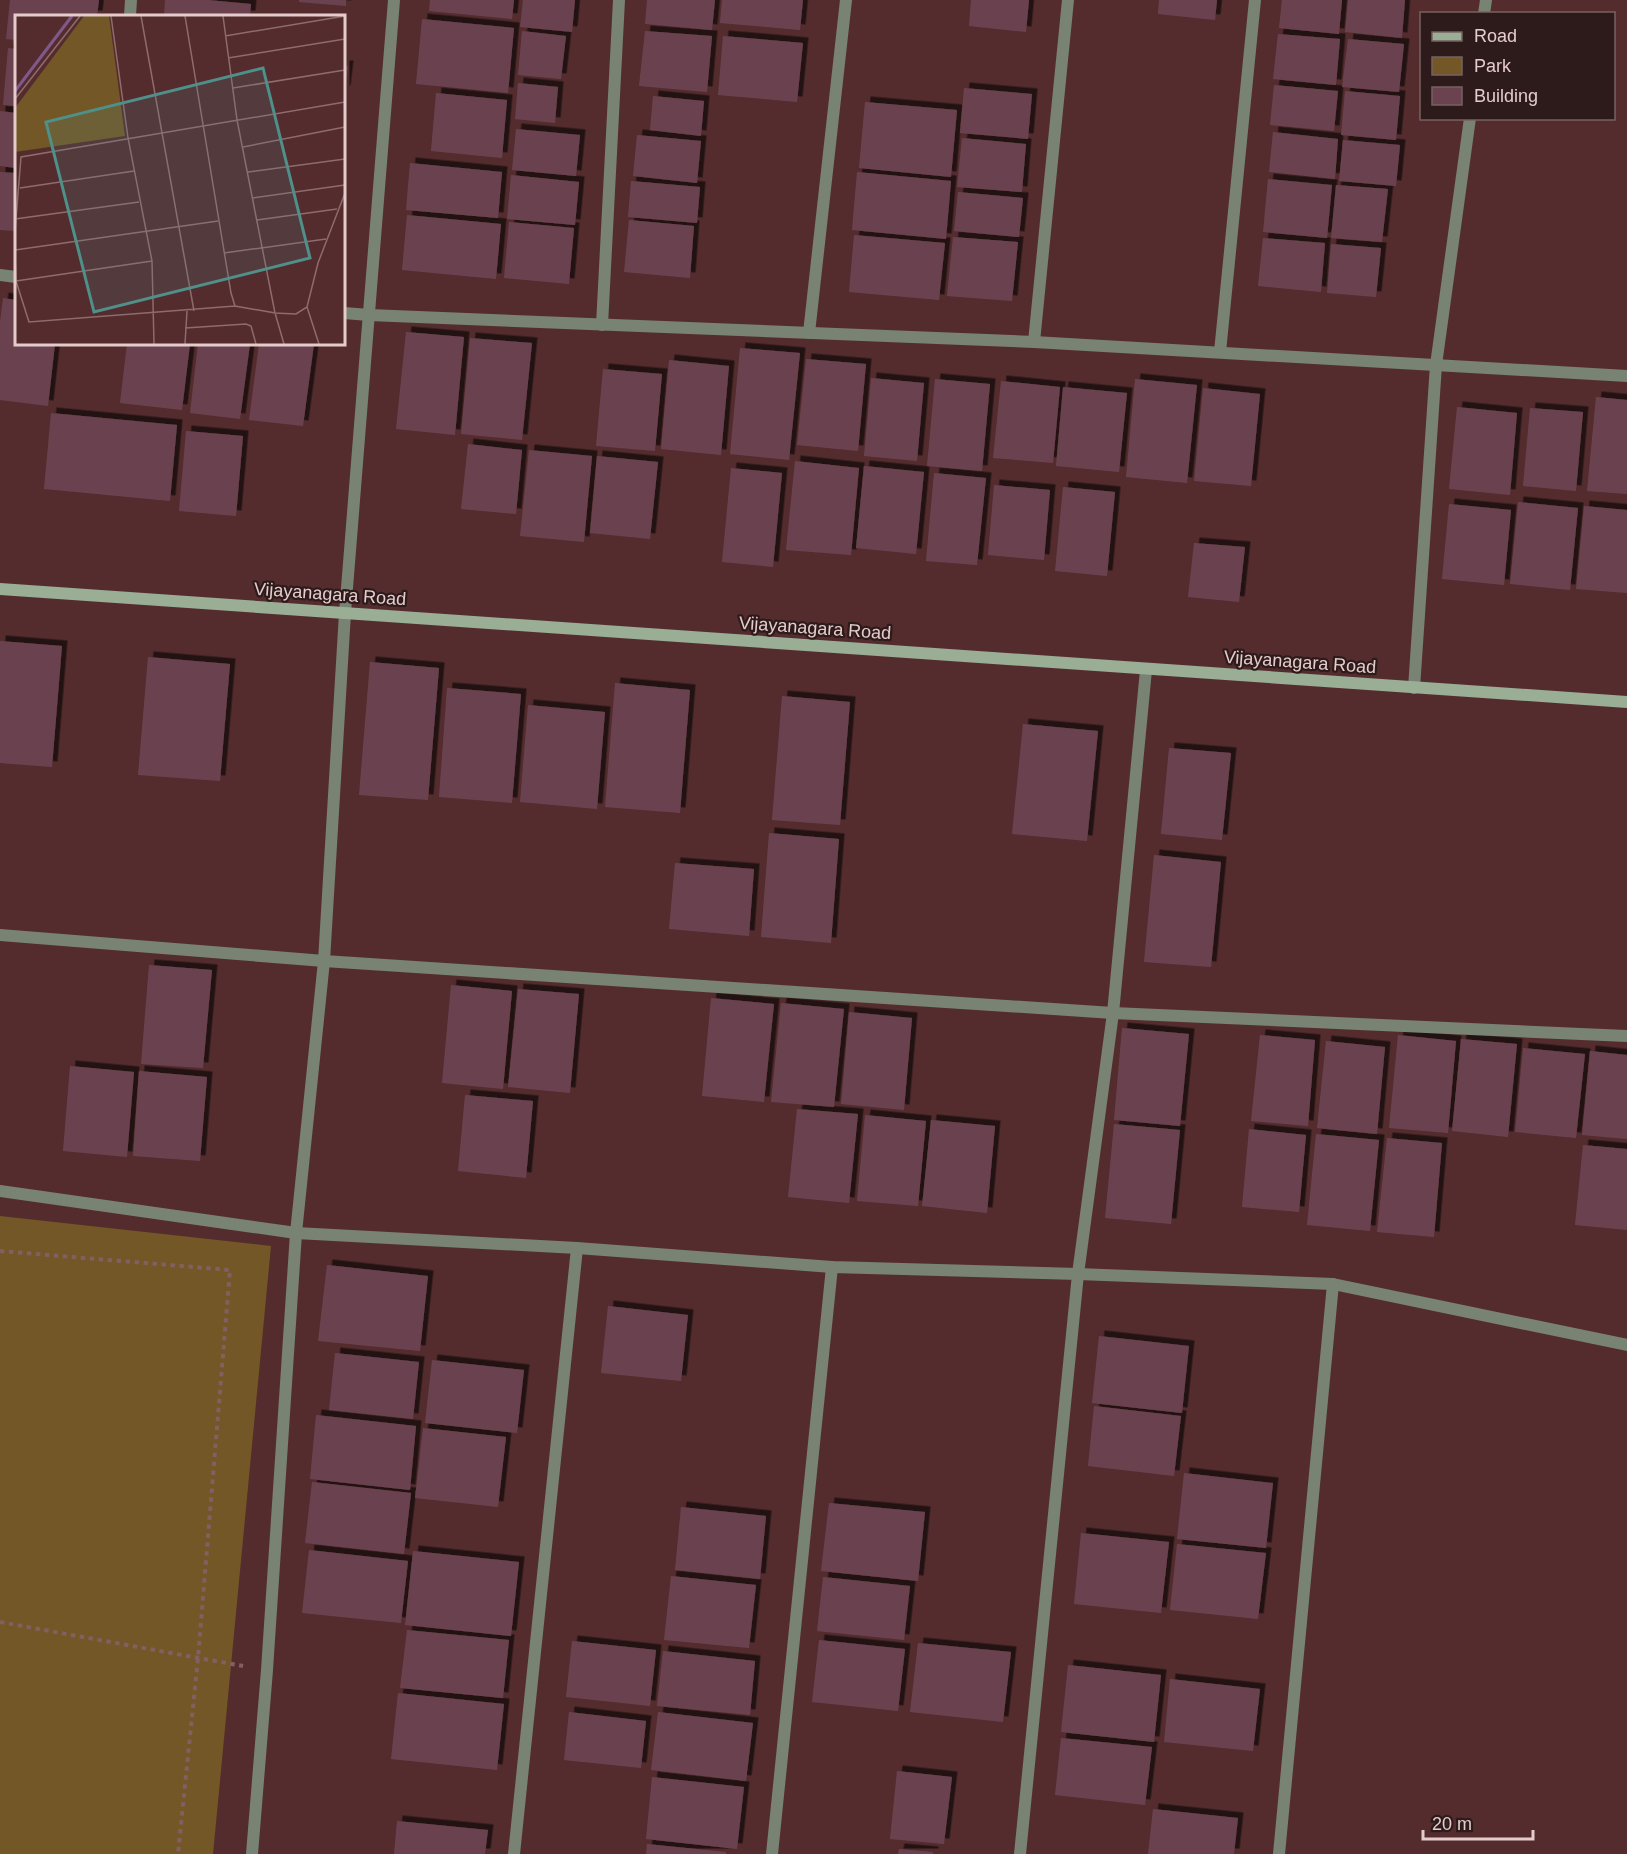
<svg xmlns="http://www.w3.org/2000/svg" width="1627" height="1854" font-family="Helvetica,sans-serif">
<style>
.green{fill:#735727}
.building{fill:#6b4350;filter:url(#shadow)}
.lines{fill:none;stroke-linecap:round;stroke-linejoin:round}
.path{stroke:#825f60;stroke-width:4;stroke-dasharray:4.5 4.5;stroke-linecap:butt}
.street{stroke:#788374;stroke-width:12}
.secondary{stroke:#9aad95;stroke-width:12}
.labels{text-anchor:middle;stroke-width:4.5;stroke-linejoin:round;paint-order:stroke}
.street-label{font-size:18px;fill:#e5cbcb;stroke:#2d1b1b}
.inset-river{fill:none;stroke:#80598c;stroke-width:3}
.inset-road{fill:none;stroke:#8e6c6d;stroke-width:1.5}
.view{fill:#4f908a;fill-opacity:0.15;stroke:#4f908a;stroke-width:3}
.inset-edge{fill:none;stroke:#e5cbcb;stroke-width:3}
</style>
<defs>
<filter id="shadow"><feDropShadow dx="5.5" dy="-5.5" stdDeviation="0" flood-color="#0009"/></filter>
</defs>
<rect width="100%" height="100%" fill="#542c2e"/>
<polygon class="green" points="0,1216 271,1246 213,1854 0,1854"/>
<g class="building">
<polygon points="10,0 99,0 97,16 16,16 16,40 6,39"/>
<polygon points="165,0 208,0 251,4 250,16 164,16"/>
<polygon points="299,0 346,0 346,6 299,2"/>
<polygon points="430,0 514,0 512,19 429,11"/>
<polygon points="523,0 575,0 572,32 520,27"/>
<polygon points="647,0 715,0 712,30 645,24"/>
<polygon points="722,0 803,0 800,30 720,23"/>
<polygon points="971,0 1029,0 1026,32 969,26"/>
<polygon points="1159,0 1217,0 1215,20 1158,14"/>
<polygon points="1282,0 1342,0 1339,34 1279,28"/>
<polygon points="1348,0 1405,0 1402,38 1345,32"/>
<polygon points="422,19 514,28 508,93 416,84"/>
<polygon points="522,31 566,36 561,79 518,75"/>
<polygon points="645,31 712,36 707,92 639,86"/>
<polygon points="1278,34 1340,39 1336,85 1273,79"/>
<polygon points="723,36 803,43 797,102 718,95"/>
<polygon points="1348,39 1404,44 1399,92 1342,87"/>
<polygon points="8,48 16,49 16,106 3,105"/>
<polygon points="344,66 348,66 345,91 344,91"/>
<polygon points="518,83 558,87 555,123 515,119"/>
<polygon points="1274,85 1338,91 1334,131 1270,125"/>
<polygon points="964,88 1032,94 1028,139 960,133"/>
<polygon points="1345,91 1400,96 1396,140 1341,135"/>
<polygon points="436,93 507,100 502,158 431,151"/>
<polygon points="653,96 704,101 701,136 650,130"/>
<polygon points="865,102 957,110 951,177 859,168"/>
<polygon points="0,111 16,113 16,168 0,166"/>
<polygon points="516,129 580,135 576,176 512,170"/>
<polygon points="1273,132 1338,139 1335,179 1269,172"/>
<polygon points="637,135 701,141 697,183 633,176"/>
<polygon points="962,138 1026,144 1022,192 957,187"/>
<polygon points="1343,140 1400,145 1396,186 1339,181"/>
<polygon points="410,163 502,172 498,218 406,210"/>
<polygon points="0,172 16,173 16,231 0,230"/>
<polygon points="857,172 951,181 946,239 852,230"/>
<polygon points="511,175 579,182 575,225 507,219"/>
<polygon points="1268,179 1332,185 1327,238 1263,232"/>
<polygon points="631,181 700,187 697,223 628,217"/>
<polygon points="1336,185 1388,189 1382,242 1331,238"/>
<polygon points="958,192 1023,198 1019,237 954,231"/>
<polygon points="407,215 501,224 496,279 402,270"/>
<polygon points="629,220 694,226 690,278 624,272"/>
<polygon points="509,222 574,228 569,284 504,278"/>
<polygon points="854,235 945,243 939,300 849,292"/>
<polygon points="953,237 1018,242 1012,301 947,296"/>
<polygon points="1263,238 1325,243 1321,292 1258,286"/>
<polygon points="1331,244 1381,248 1376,297 1327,293"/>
<polygon points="3,298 16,300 16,344 55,344 48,406 0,400 0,322"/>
<polygon points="406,332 464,337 455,435 396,429"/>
<polygon points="470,338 532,343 522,440 461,434"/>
<polygon points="127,344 190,344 182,410 120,403"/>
<polygon points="198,344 250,344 240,419 190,413"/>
<polygon points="259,344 314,344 303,426 249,420"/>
<polygon points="740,348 800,353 789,460 730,454"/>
<polygon points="806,359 866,364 858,451 797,445"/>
<polygon points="669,360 729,366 721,455 661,449"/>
<polygon points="603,369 662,374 655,451 596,446"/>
<polygon points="871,378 924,383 917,461 864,456"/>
<polygon points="935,379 990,384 982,471 927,466"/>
<polygon points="1135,379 1197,385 1187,483 1126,477"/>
<polygon points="1001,381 1060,387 1053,463 993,458"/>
<polygon points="1063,387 1127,393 1119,472 1056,466"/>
<polygon points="1203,388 1260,394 1251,486 1194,481"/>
<polygon points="1596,397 1627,400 1627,494 1587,491"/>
<polygon points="1457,407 1517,413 1510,495 1449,489"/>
<polygon points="1530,408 1583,412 1576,491 1523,486"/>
<polygon points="51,413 177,425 170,501 44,489"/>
<polygon points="186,431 243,436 236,516 179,511"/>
<polygon points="468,444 522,450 516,514 461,509"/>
<polygon points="529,450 592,456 584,542 520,536"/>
<polygon points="597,456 658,462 650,539 590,533"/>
<polygon points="795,461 859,468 851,555 786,550"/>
<polygon points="864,466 924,472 916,554 856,548"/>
<polygon points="731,468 782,473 773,567 722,562"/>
<polygon points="934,473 986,478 977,565 926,561"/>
<polygon points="994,485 1050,490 1044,560 988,555"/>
<polygon points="1063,487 1115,492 1107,576 1055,571"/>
<polygon points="1518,502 1578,508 1570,590 1510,584"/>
<polygon points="1449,504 1511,510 1504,585 1442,579"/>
<polygon points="1584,506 1627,510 1627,593 1576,589"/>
<polygon points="1194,543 1245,547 1239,602 1188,597"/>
<polygon points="0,641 62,646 52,767 0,763"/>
<polygon points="148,657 230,664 220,781 138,775"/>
<polygon points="370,662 439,668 428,800 359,795"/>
<polygon points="615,683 690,690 680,813 605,807"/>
<polygon points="447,688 521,694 512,803 439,797"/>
<polygon points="782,696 850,702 840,825 772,820"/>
<polygon points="528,705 605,712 597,809 520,802"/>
<polygon points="1023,724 1098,731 1087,841 1012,834"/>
<polygon points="1169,748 1231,753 1222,840 1161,834"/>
<polygon points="769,833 839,839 831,943 761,937"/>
<polygon points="1154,855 1221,862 1211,967 1144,962"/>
<polygon points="675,863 754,869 749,936 669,929"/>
<polygon points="149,965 212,970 203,1068 141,1064"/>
<polygon points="451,985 512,991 503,1089 442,1083"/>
<polygon points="518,989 579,994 570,1093 508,1087"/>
<polygon points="711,998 774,1004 764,1102 702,1096"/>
<polygon points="781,1003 844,1009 834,1107 771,1102"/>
<polygon points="849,1012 912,1018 904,1110 841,1104"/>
<polygon points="1122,1028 1189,1034 1180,1126 1114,1120"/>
<polygon points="1260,1035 1315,1040 1308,1126 1251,1121"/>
<polygon points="1398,1035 1456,1041 1448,1133 1389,1128"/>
<polygon points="1461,1039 1517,1044 1508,1137 1452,1131"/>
<polygon points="1326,1041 1385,1047 1377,1134 1317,1128"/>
<polygon points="1523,1048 1585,1054 1576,1138 1515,1132"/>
<polygon points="1590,1051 1627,1055 1627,1139 1582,1135"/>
<polygon points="70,1066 134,1072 127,1157 63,1151"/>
<polygon points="139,1071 207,1077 200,1161 133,1156"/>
<polygon points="465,1095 533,1101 526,1178 458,1171"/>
<polygon points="797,1109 858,1114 849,1203 788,1197"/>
<polygon points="865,1115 926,1121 918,1206 857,1201"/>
<polygon points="931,1120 995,1126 987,1213 922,1206"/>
<polygon points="1114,1124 1180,1130 1171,1224 1105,1218"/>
<polygon points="1249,1129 1306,1135 1299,1212 1242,1207"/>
<polygon points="1316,1134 1379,1140 1370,1231 1307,1225"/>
<polygon points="1387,1138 1442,1143 1434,1237 1377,1232"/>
<polygon points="1583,1145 1627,1149 1627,1230 1575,1225"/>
<polygon points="327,1265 428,1276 420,1351 318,1341"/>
<polygon points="608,1306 688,1315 681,1381 601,1373"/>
<polygon points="1099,1336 1189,1346 1182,1413 1092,1403"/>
<polygon points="335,1353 419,1362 413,1419 329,1410"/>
<polygon points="432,1360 524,1370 517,1433 425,1423"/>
<polygon points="1094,1406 1181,1416 1174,1476 1088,1466"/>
<polygon points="316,1415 416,1426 410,1490 310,1479"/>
<polygon points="423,1428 506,1437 498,1507 415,1498"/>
<polygon points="1184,1473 1273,1483 1266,1548 1177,1539"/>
<polygon points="312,1482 411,1493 404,1554 305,1543"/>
<polygon points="829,1503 925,1512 918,1581 821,1571"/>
<polygon points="681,1507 766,1516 760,1579 675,1570"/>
<polygon points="1081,1533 1169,1542 1161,1613 1074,1604"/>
<polygon points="1177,1544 1266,1553 1258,1619 1170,1610"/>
<polygon points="309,1550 408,1561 401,1623 302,1613"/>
<polygon points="413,1551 519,1562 511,1636 405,1625"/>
<polygon points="671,1576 756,1585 749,1648 664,1640"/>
<polygon points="823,1577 910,1586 904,1640 817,1631"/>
<polygon points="407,1630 509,1640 503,1698 400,1688"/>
<polygon points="819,1640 905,1649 898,1711 812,1702"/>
<polygon points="572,1641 656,1650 650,1706 566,1697"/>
<polygon points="918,1643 1011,1652 1003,1722 910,1712"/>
<polygon points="663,1651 755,1661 750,1715 657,1706"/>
<polygon points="1068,1665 1161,1675 1154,1742 1061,1732"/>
<polygon points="1170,1679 1260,1689 1253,1751 1164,1742"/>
<polygon points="398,1693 504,1704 497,1770 391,1759"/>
<polygon points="569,1712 646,1721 641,1768 564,1760"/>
<polygon points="658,1712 753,1723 746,1781 651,1770"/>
<polygon points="1061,1738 1152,1747 1145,1805 1055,1795"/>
<polygon points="897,1771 952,1777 944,1844 890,1839"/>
<polygon points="652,1777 744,1787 737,1849 646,1839"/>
<polygon points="1153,1809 1238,1818 1234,1854 1148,1854"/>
<polygon points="397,1821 488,1830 485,1854 394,1854"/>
<polygon points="647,1844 726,1852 726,1854 646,1854"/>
<polygon points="899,1849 933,1852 933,1854 898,1854"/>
</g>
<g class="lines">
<g class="path">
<polyline points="0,1251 230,1270 198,1658 178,1854"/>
<polyline points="0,1622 243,1666"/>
</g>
<g class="street">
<polyline points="1484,14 1486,0"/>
<polyline points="130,16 131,0"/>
<polyline points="0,275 16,277"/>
<polyline points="344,313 369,315 1034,342 1627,376"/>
<polyline points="602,325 619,0"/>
<polyline points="809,333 846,0"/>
<polyline points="1034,342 1068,0"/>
<polyline points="1220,352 1255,0"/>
<polyline points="1414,688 1436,365 1470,118"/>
<polyline points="0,935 324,961 1113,1013 1627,1036"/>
<polyline points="0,1191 296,1233 577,1248 832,1267 1078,1274 1333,1284 1627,1345"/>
<polyline points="252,1854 267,1670 296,1233 324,961 345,613 394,0"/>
<polyline points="514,1854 577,1248"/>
<polyline points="772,1854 832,1267"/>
<polyline points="1020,1854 1078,1274 1113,1013 1146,670"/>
<polyline points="1279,1854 1333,1284"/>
</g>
<polyline class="secondary" points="0,589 1627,702"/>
</g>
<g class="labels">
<g class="street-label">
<text transform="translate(330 594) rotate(4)" y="6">Vijayanagara Road</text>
<text transform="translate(815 628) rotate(4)" y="6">Vijayanagara Road</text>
<text transform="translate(1300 662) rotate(4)" y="6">Vijayanagara Road</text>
</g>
</g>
<g transform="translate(15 15)">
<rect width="330" height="330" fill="#542c2e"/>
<path d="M69,1H94L110,121L0,137V93Z" fill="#735727"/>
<path class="inset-river" d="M0,76L57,1"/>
<path class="inset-road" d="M96,1L113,123L137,246L139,329M126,1L179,296M170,1L216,278L220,291L260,298L269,329M208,1L222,105L260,298L281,299L292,292L303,248L330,178M210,21L330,1M213,43L330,24M218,73L330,55M0,84L65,1M228,132L330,112M233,157L330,144M5,173L119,156M238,183L330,170M0,204L124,187M242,205L322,194M0,216L6,142L330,87M0,235L203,206M209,238L311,224M0,242L1,266L14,307L220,291M1,266L137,246M292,292L304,329M170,313L231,309L236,311L241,329M170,329L172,296"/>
<path class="view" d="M248,53L295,243L79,297L31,107Z"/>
<rect width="330" height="330" class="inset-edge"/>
</g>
<rect x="1420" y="12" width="195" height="108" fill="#2d1b1b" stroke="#776161" stroke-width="1.5"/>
<rect x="1432" y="32" width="30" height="9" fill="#9aad95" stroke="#776161" stroke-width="1.5"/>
<text x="1474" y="42" font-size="18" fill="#e5cbcb">Road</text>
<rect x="1432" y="57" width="30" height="18" fill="#735727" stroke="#776161" stroke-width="1.5"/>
<text x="1474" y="72" font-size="18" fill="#e5cbcb">Park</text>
<rect x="1432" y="87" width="30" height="18" fill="#6b4350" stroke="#776161" stroke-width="1.5"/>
<text x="1474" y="102" font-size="18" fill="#e5cbcb">Building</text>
<path d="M1423 1830v9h110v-9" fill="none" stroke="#e5cbcb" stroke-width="3"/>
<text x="1432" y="1830" font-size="18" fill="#e5cbcb" stroke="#2d1b1b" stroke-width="4.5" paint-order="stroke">20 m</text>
</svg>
